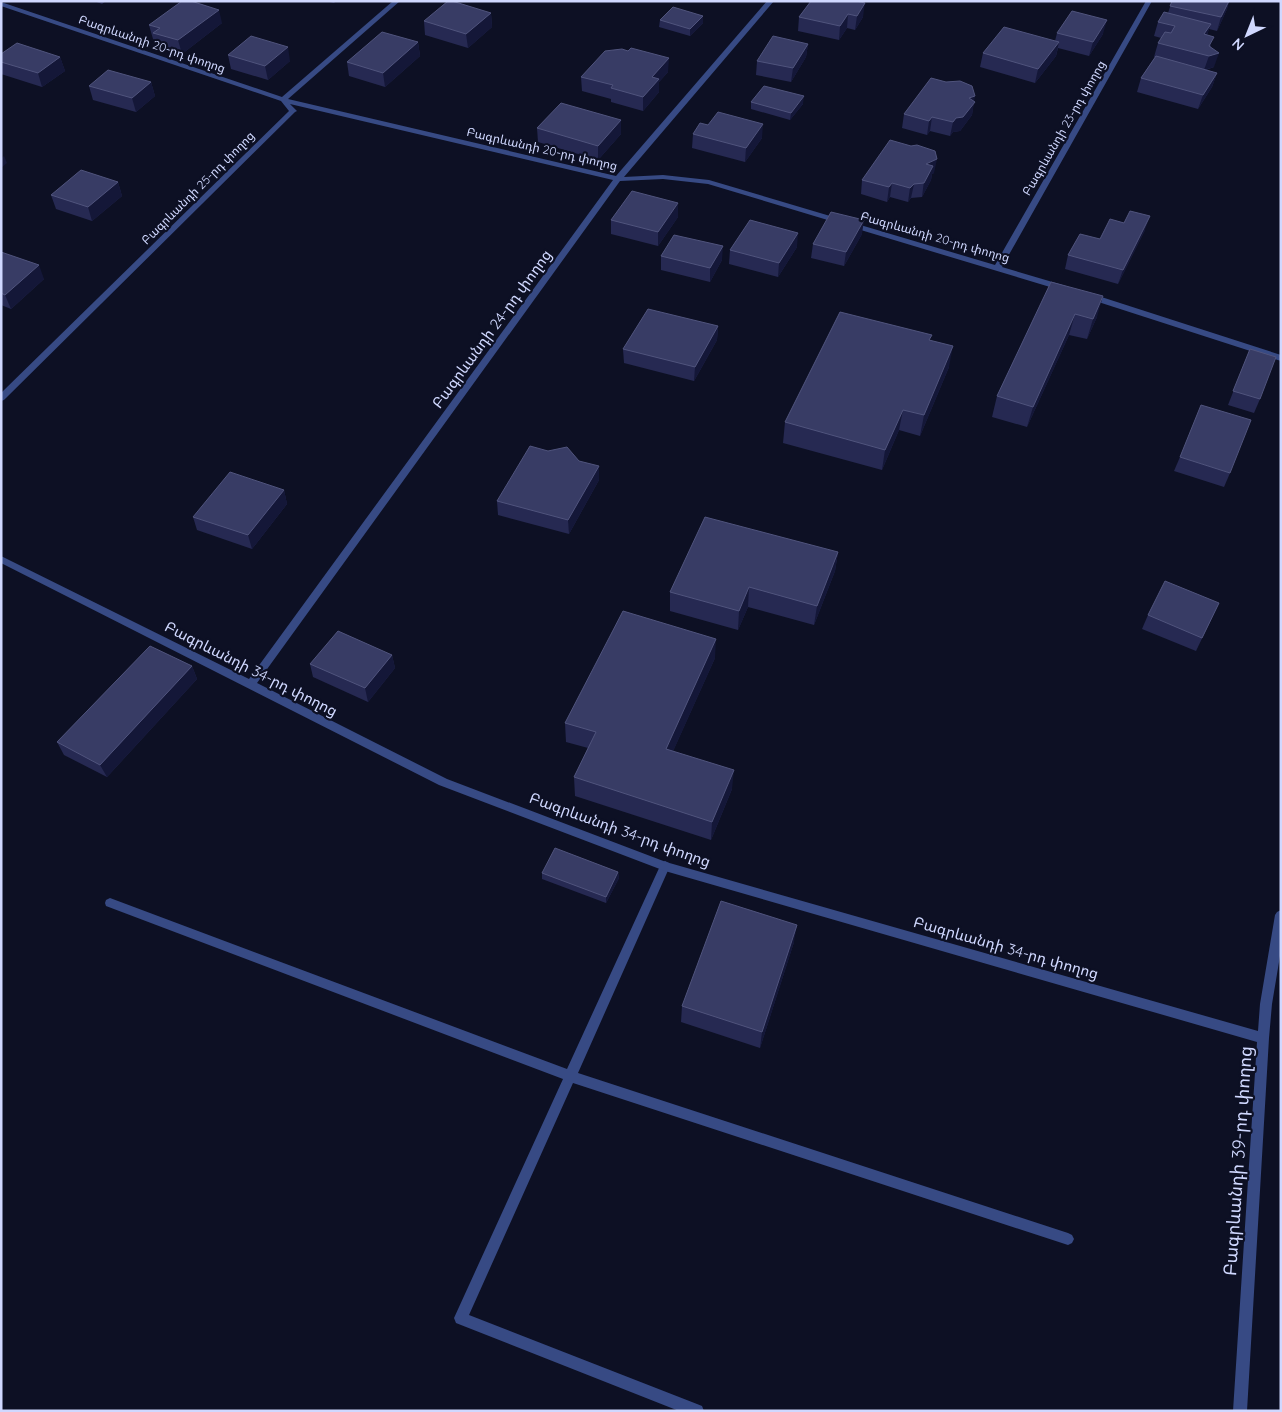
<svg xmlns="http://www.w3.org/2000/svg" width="1282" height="1412" font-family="Quicksand,'Noto Sans Armenian',sans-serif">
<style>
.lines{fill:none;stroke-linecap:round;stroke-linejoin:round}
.lane{fill:#374a84;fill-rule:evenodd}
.street{fill:#374a84;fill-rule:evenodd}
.wall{fill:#262952}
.shaded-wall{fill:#141738}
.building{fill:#383c65;stroke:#50547d}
.labels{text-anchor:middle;stroke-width:4.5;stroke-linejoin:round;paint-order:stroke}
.far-street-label{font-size:12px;fill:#d0d8ff;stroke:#0d1024}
.street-label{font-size:15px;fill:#d0d8ff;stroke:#0d1024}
.near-street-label{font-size:18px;fill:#d0d8ff;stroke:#0d1024}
</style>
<rect width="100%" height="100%" fill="#0d1024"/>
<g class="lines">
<polygon class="lane" points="665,861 669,863 670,866 578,1073 1068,1233 1072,1235 1074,1239 1072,1243 1068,1245 573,1083 469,1315 697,1404 702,1406 704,1411 679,1411 461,1325 456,1323 454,1318 563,1079 106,906 105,903 106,900 110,898 567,1069 660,866 661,863"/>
<g class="street">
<polygon points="393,1 400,1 288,99 616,176 767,1 774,1 624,177 663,175 709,180 995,265 1146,1 1152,1 1002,267 1066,286 1066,290 1060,290 708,184 663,179 620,181 257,683 447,779 666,862 1258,1031 1260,1004 1275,915 1277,912 1281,910 1281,950 1272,1004 1269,1038 1247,1411 1233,1411 1257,1042 665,871 439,785 1,563 1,556 249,679 613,180 290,104 297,111 295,112 4,400 1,401 1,393 289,111 281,101 1,6 1,2 282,97"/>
<polygon points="1089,293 1281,355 1281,361 1086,298 1085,296"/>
</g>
</g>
<g class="wall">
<polygon points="94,1 106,1 102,4"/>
<polygon points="325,1 336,1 334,3"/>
<polygon points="811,1 863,17 855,30 847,28 839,40 798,31 799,17"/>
<polygon points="1172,1 1229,1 1227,9 1217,31 1209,29 1207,35 1211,47 1214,67 1206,70 1217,73 1212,87 1198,109 1137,92 1141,78 1155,57 1154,57 1158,43 1161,38 1154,36 1158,22 1168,13"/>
<polygon points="491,13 492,27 468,48 425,35 424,21"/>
<polygon points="703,16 703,23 690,36 659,27 660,20"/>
<polygon points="222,23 182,54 157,47 155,40 153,39 149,25"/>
<polygon points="1057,33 1103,34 1089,56 1058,48 1056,56 1035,83 980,67 983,53 1055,41"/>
<polygon points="418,42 420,56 385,87 349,76 347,62"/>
<polygon points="808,44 806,57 791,82 756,75 757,61"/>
<polygon points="1,54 60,57 65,71 42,87 1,74"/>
<polygon points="228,55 290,61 268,80 231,69"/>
<polygon points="668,72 659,82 659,92 643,111 611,102 611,99 582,91 581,77"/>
<polygon points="151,82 155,96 136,112 93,100 89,86"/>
<polygon points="974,101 972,115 960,131 953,132 950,136 930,131 927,135 902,128 904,114"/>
<polygon points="751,102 803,104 790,120 751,109"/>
<polygon points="621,120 621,134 598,160 538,142 537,128"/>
<polygon points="693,134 762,138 745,162 692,148"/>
<polygon points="934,173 932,174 931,180 922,197 911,198 908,202 890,197 887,202 861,194 862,180"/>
<polygon points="118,182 122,196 92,221 56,209 51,195"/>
<polygon points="678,217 658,246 611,234 611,220"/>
<polygon points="1145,230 1118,284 1065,269 1068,255"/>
<polygon points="862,234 844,266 811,258 813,244"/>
<polygon points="797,247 778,277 729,264 730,250"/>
<polygon points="1,252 44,279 11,309 1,305"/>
<polygon points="661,256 722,260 710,282 661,270"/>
<polygon points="1051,282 1097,317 1087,339 1069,335 1027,427 992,417 997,396"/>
<polygon points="718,326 717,340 694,381 624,363 623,349"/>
<polygon points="930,341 949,367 920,436 899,430 882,470 783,443 785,422"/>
<polygon points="1250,349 1260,399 1254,413 1228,405"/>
<polygon points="1180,457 1230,473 1224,487 1174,471"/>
<polygon points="599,466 599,480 569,534 498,515 497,501"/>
<polygon points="284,490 287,504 252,549 197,530 193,517"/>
<polygon points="838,552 835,571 814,625 748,607 738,630 670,611 670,592"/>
<polygon points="1219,603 1196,651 1142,629 1148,615"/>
<polygon points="392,655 395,668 368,702 313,677 310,664"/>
<polygon points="715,658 673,751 732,789 711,840 575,796 574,777 588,748 566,742 565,723"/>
<polygon points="192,666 197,679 107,777 64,755 57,742"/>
<polygon points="618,872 619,878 606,903 542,879 542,873"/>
<polygon points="794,942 760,1048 681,1022 682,1006"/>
</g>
<g class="shaded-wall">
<polygon points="1229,1 1227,9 1217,31 1221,17"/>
<polygon points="865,3 863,17 855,30 857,16"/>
<polygon points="219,10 222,23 182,54 178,40"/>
<polygon points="491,13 492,27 468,48 466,34"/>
<polygon points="848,14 847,28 839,40 840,26"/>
<polygon points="703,16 703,23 690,36 690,29"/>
<polygon points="1107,20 1103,34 1089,56 1093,42"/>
<polygon points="1211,24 1206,37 1204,34"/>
<polygon points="418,42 420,56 385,87 383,73"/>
<polygon points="1059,42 1056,56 1035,83 1038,69"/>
<polygon points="808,44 806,57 791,82 793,68"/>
<polygon points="288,47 290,61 268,80 265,66"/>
<polygon points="1219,53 1214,67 1204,70 1209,56"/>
<polygon points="60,57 65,71 42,87 38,73"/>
<polygon points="669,58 668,72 659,82 659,92 643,111 643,97 652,77"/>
<polygon points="1217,73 1212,87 1198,109 1203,95"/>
<polygon points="151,82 155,96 136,112 132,98"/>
<polygon points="804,96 803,104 790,120 791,113"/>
<polygon points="975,96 972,115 960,131 953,132 950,136 953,122 969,98"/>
<polygon points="932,117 930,131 927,135 929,121"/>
<polygon points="621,120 621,134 598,160 598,146"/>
<polygon points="763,124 762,138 745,162 746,148"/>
<polygon points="4,156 7,163 1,168 1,159"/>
<polygon points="937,159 934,173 932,174 931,180 922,197 926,164"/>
<polygon points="118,182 122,196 92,221 88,207"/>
<polygon points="892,183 890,197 887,202 889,187"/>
<polygon points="914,184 911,198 908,202 910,188"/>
<polygon points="678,203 678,217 658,246 658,232"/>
<polygon points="1150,216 1145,230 1118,284 1123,270"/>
<polygon points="864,220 862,234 844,266 846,252"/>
<polygon points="798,233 797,247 778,277 779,263"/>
<polygon points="723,246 722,260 710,282 710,268"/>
<polygon points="39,265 44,279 11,309 5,295"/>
<polygon points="1103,296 1097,317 1087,339 1093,319"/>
<polygon points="1075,314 1069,335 1027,427 1033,407"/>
<polygon points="718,326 717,340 694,381 695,367"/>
<polygon points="953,346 949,367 920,436 924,415"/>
<polygon points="903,410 899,430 882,470 885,450"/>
<polygon points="599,466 599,480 569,534 568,520"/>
<polygon points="284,490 287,504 252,549 248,535"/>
<polygon points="838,552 835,571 814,625 817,606"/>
<polygon points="749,587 748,607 738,630 739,611"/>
<polygon points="716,639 715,658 666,767 666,749"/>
<polygon points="392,655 395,668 368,702 365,688"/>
<polygon points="192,666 197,679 107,777 100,765"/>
<polygon points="734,770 732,789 711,840 712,822"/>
<polygon points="618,872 619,878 606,903 606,897"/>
<polygon points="797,925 794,942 760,1048 762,1032"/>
</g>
<g class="building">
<polygon points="182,1 191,1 219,10 178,40 153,33 160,28 149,25"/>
<polygon points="448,1 452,1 491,13 466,34 424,21"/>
<polygon points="811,1 856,1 865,3 857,16 848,14 840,26 799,17"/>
<polygon points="1172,1 1229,1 1221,17 1170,6"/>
<polygon points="673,7 703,16 690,29 660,20"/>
<polygon points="1072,11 1107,20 1093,42 1057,33"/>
<polygon points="1164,12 1211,24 1204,34 1214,37 1209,46 1219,53 1209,56 1158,43 1165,32 1171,33 1175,26 1158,22"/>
<polygon points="1004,27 1059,42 1038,69 983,53"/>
<polygon points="382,32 418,42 383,73 347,62"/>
<polygon points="251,36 288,47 265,66 228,55"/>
<polygon points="773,36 808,44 793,68 757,61"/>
<polygon points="17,43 60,57 38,73 1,62 1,54"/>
<polygon points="631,48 669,58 652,77 659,79 643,97 611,88 613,85 581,77 605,51 622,49 628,51"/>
<polygon points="1156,56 1217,73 1203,95 1141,78"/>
<polygon points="108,70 151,82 132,98 89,86"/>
<polygon points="931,78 946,82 960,81 972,86 975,96 969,98 975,102 963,117 956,118 953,122 932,117 929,121 904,114"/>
<polygon points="764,86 804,96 791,113 751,102"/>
<polygon points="561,103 621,120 598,146 537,128"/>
<polygon points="718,112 763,124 746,148 693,134 700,123 708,125"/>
<polygon points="890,140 911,146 917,145 935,151 937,159 926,164 933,166 924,183 914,184 910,188 892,183 889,187 862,180"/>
<polygon points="81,170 118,182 88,207 51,195"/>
<polygon points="632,191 678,203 658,232 611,220"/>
<polygon points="1130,211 1150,216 1123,270 1068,255 1080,234 1100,239 1110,219 1124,223"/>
<polygon points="831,212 864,220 846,252 813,244"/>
<polygon points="750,220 798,233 779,263 730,250"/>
<polygon points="674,235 723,246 710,268 661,256"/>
<polygon points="1,252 39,265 5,295 1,293"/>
<polygon points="1051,282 1103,296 1093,319 1075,314 1033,407 997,396"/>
<polygon points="648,309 718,326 695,367 623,349"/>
<polygon points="840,312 932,335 929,340 953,346 924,415 903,410 885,450 785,422"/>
<polygon points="1250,349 1276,357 1260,399 1233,391"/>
<polygon points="1201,405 1251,420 1230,473 1180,457"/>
<polygon points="530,446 548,451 567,447 579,461 599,466 568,520 497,501"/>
<polygon points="230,472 284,490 248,535 193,517"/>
<polygon points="705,517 838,552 817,606 749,587 739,611 670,592"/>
<polygon points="1165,581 1219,603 1202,638 1148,615"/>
<polygon points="623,611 716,639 666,749 734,770 712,822 574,777 596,732 565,723"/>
<polygon points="338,631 392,655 365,688 310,664"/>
<polygon points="150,646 192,666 100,765 57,742"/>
<polygon points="555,848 618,872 606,897 542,873"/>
<polygon points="721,901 797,925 762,1032 682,1006"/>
</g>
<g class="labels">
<g class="far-street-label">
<text transform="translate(152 44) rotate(19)" y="4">Բագրևանդի 20-րդ փողոց</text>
<text transform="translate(1064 128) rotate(-60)" y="4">Բագրևանդի 23-րդ փողոց</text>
<text transform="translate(542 149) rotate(13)" y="4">Բագրևանդի 20-րդ փողոց</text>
<text transform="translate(198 188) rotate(-45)" y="4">Բագրևանդի 25-րդ փողոց</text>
<text transform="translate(935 237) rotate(16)" y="4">Բագրևանդի 20-րդ փողոց</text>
</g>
<g class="street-label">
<text transform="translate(492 329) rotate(-54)" y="5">Բագրևանդի 24-րդ փողոց</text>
<text transform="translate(251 669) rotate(27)" y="5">Բագրևանդի 34-րդ փողոց</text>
<text transform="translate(620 830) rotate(20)" y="5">Բագրևանդի 34-րդ փողոց</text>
<text transform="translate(1006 948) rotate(16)" y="5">Բագրևանդի 34-րդ փողոց</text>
</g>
<g class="near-street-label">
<text transform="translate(1238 1161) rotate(-86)" y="6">Բագրևանդի 39-րդ փողոց</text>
</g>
</g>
<rect width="1282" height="1412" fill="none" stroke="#d0d8ff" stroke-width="5"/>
<g transform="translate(1247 35) rotate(223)" stroke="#0d1024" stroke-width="4" paint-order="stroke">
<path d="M0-4L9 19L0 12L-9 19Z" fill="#d0d8ff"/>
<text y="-8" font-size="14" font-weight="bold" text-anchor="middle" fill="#d0d8ff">N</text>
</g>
</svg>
